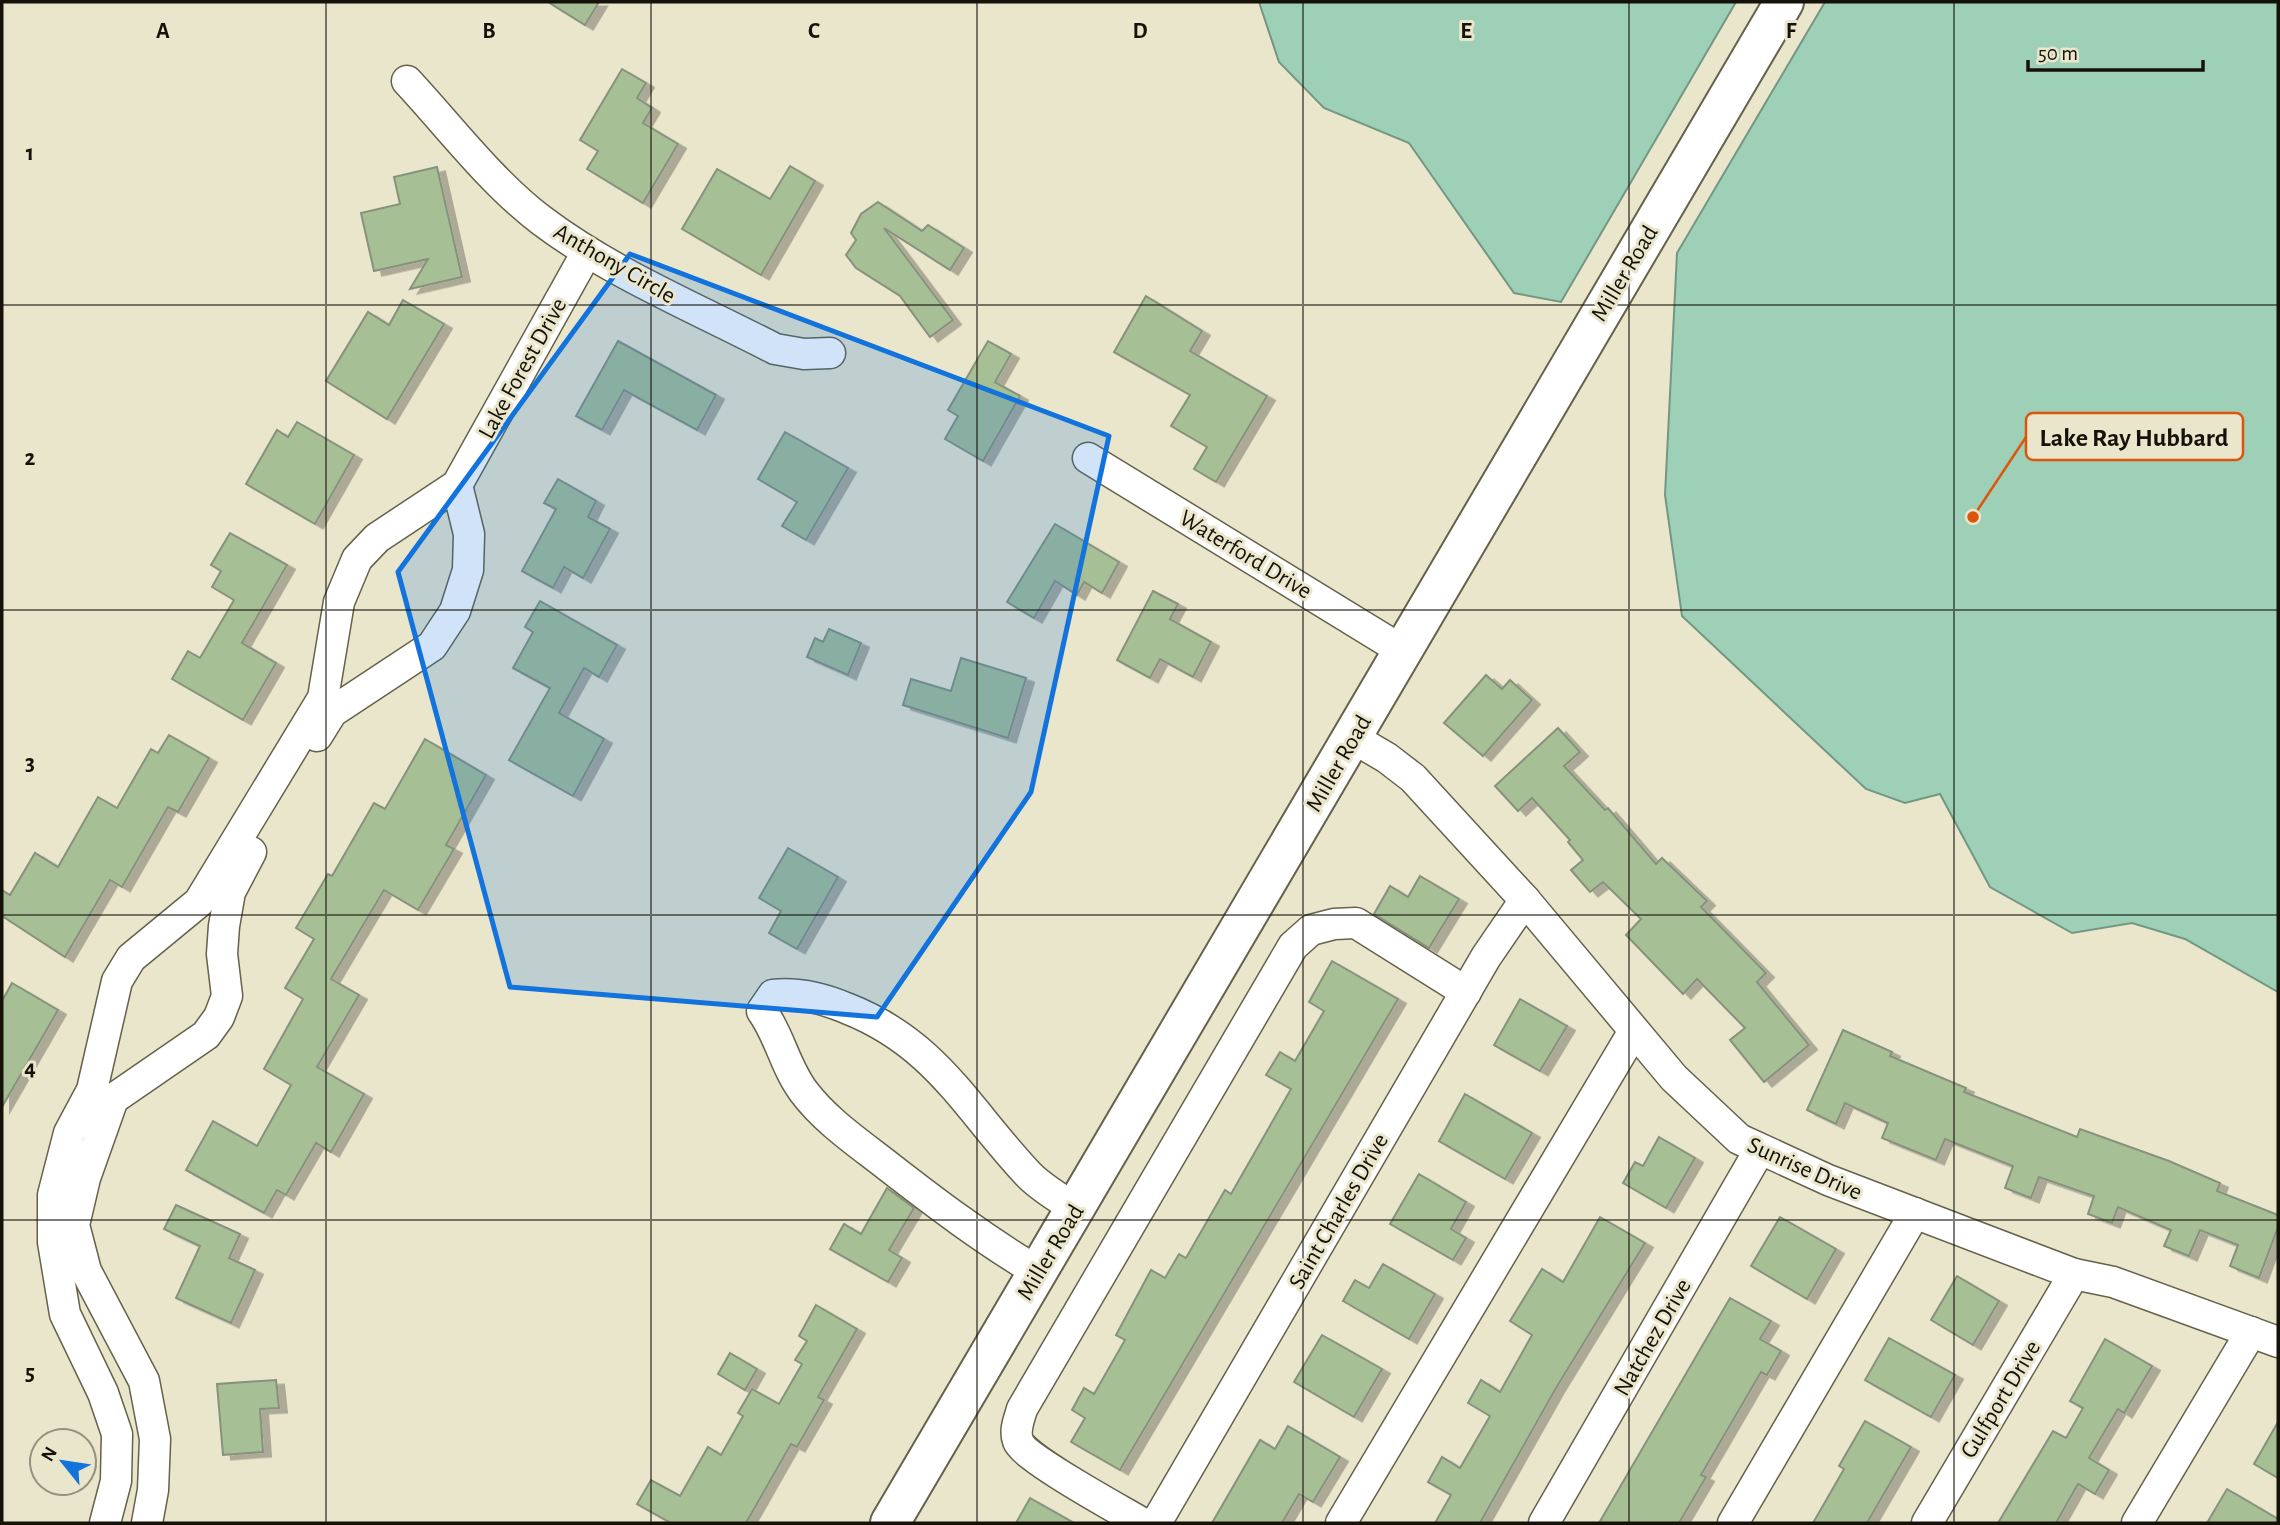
<svg xmlns="http://www.w3.org/2000/svg" width="2280" height="1525" font-family="'Alegreya Sans',sans-serif">
<style>
.water{fill:#9dd0b6;stroke:#749782;stroke-width:2}
.building{fill:#a7bf94;stroke:#86927d;stroke-width:2;filter:url(#shadow)}
.lines{fill:none;stroke-linecap:round;stroke-linejoin:round}
.minor-casing{stroke:#65614b;stroke-width:33}
.major-casing{stroke:#65614b;stroke-width:42}
.minor{stroke:#fff;stroke-width:30}
.major{stroke:#fff;stroke-width:38}
.marked{fill:#1273dc;fill-opacity:0.2;stroke:#1273dc;stroke-width:5;stroke-linejoin:round}
.grid{fill:none;stroke:#141209;stroke-width:2;stroke-opacity:0.55}
.labels{text-anchor:middle;stroke-width:6;stroke-linejoin:round;paint-order:stroke}
.street-label{font-size:24px;fill:#141209;stroke:#eae6cc}
.grid-label{font-size:23px;text-anchor:middle;font-weight:bold;fill:#141209;stroke:#eae6cc;stroke-width:6;stroke-linejoin:round;paint-order:stroke}
.leader{fill:none;stroke:#dd550c;stroke-width:2.5}
.callout-dot{fill:#dd550c;stroke:#eae6cc;stroke-width:2.5}
.callout{fill:#eae6cc;stroke:#dd550c;stroke-width:2.5}
.callout-label{font-size:26px;text-anchor:middle;font-weight:bold;fill:#141209}
</style>
<defs>
<filter id="shadow"><feDropShadow dx="8" dy="4.5" stdDeviation="0" flood-color="#0004"/></filter>
</defs>
<rect width="100%" height="100%" fill="#eae6cc"/>
<g class="water">
<polygon points="1259,2 1736,2 1561,302 1514,293 1409,143 1324,108 1279,62"/>
<polygon points="1825,2 2278,2 2278,992 2185,939 2132,923 2072,933 1990,887 1940,794 1905,803 1866,789 1682,616 1665,495 1677,253"/>
</g>
<g class="building">
<polygon points="548,2 599,2 585,25"/>
<polygon points="622,69 646,83 637,98 652,108 643,123 678,144 643,203 587,169 598,151 580,140"/>
<polygon points="790,166 815,181 761,275 682,229 717,169 770,199"/>
<polygon points="437,167 462,277 410,289 428,259 374,271 361,213 400,204 394,177"/>
<polygon points="878,202 922,231 928,225 964,248 950,270 884,228 953,320 930,337 900,296 856,268 846,255 856,240 851,233 861,214"/>
<polygon points="1146,296 1202,331 1190,351 1267,396 1216,482 1194,469 1207,447 1171,426 1190,395 1114,352"/>
<polygon points="403,300 444,324 387,419 326,381 368,312 389,325"/>
<polygon points="618,341 716,395 697,430 624,390 602,430 576,416"/>
<polygon points="988,341 1011,354 995,382 1020,396 983,461 945,439 958,416 948,410"/>
<polygon points="297,422 354,455 315,524 246,484 277,430 288,437"/>
<polygon points="785,432 848,468 806,540 782,526 797,502 758,479"/>
<polygon points="558,479 596,501 588,517 610,529 583,578 564,567 553,588 522,571 556,509 544,503"/>
<polygon points="1055,524 1119,562 1102,593 1084,582 1077,595 1055,581 1034,618 1007,602"/>
<polygon points="230,533 287,565 242,643 276,663 243,720 172,679 188,651 200,658 234,600 212,587 221,571 211,565"/>
<polygon points="1153,591 1178,604 1170,619 1211,642 1193,677 1160,659 1150,678 1117,660"/>
<polygon points="540,601 617,645 599,677 584,668 559,713 604,739 573,796 509,760 550,688 513,668 533,632 525,627"/>
<polygon points="829,629 861,643 848,675 807,657 815,638 823,642"/>
<polygon points="961,658 1026,678 1008,738 903,705 911,679 951,691"/>
<polygon points="1486,675 1502,689 1510,680 1532,700 1483,756 1444,723"/>
<polygon points="1558,728 1580,752 1564,766 1605,810 1608,808 1656,864 1662,858 1707,901 1701,907 1766,973 1757,982 1809,1045 1764,1082 1730,1040 1745,1028 1697,979 1683,994 1626,935 1641,919 1603,882 1590,892 1571,870 1583,860 1568,842 1570,840 1532,798 1518,811 1495,786"/>
<polygon points="169,735 209,758 178,812 168,807 122,887 110,880 65,957 2,916 2,890 10,895 35,853 58,867 98,797 117,808 151,749 158,753"/>
<polygon points="425,739 486,775 446,845 454,849 418,910 384,890 331,979 359,995 317,1067 364,1094 331,1152 316,1143 286,1195 277,1190 264,1213 186,1170 213,1121 257,1146 291,1085 264,1069 303,999 285,988 314,939 296,928 328,874 332,876 374,803 385,809"/>
<polygon points="788,848 838,877 797,949 769,933 781,911 759,898"/>
<polygon points="1420,876 1459,899 1429,948 1374,914 1390,886 1408,897"/>
<polygon points="1332,961 1398,999 1120,1470 1071,1442 1085,1418 1072,1410 1084,1388 1094,1394 1125,1340 1116,1335 1151,1270 1165,1278 1179,1254 1186,1258 1225,1190 1231,1194 1291,1089 1266,1075 1280,1052 1295,1061 1324,1011 1309,1002"/>
<polygon points="12,983 58,1010 2,1107 2,1001"/>
<polygon points="1520,999 1567,1026 1540,1071 1494,1045"/>
<polygon points="1843,1030 1892,1052 1890,1056 1966,1088 1964,1092 2077,1137 2080,1129 2169,1161 2220,1183 2217,1191 2278,1215 2278,1227 2259,1278 2230,1266 2238,1245 2200,1230 2189,1256 2164,1246 2171,1230 2118,1207 2112,1223 2088,1214 2094,1196 2039,1177 2031,1198 2005,1188 2013,1166 1945,1139 1936,1160 1882,1138 1888,1123 1845,1103 1836,1124 1807,1110"/>
<polygon points="1465,1094 1532,1133 1505,1179 1439,1141"/>
<polygon points="1659,1137 1695,1158 1666,1208 1623,1183 1635,1162 1643,1166"/>
<polygon points="1419,1174 1466,1202 1451,1229 1466,1238 1453,1260 1390,1224"/>
<polygon points="887,1188 914,1208 889,1250 902,1258 888,1282 830,1249 844,1224 861,1234"/>
<polygon points="176,1205 240,1234 229,1258 255,1270 231,1323 176,1298 200,1246 164,1229"/>
<polygon points="1600,1217 1645,1243 1556,1388 1480,1523 1435,1523 1451,1495 1428,1482 1442,1457 1460,1468 1490,1416 1468,1403 1481,1380 1500,1392 1532,1335 1510,1321 1542,1269 1563,1282"/>
<polygon points="1780,1217 1836,1249 1807,1299 1751,1266"/>
<polygon points="1383,1264 1435,1294 1409,1339 1343,1301 1355,1280 1369,1288"/>
<polygon points="1957,1276 1999,1301 1973,1345 1931,1320"/>
<polygon points="1730,1298 1771,1321 1760,1339 1781,1351 1767,1375 1761,1372 1701,1475 1706,1477 1679,1523 1599,1523"/>
<polygon points="816,1305 857,1329 818,1397 824,1400 797,1447 791,1444 746,1523 671,1523 637,1504 651,1480 680,1496 708,1447 721,1455 743,1416 738,1413 752,1389 779,1404 802,1364 795,1360 807,1341 799,1336"/>
<polygon points="1322,1335 1382,1369 1354,1417 1294,1382"/>
<polygon points="1889,1338 1955,1375 1931,1417 1865,1380"/>
<polygon points="2105,1339 2152,1366 2124,1413 2118,1409 2089,1458 2109,1470 2095,1494 2078,1484 2056,1523 1998,1523 2053,1431 2066,1438 2083,1408 2070,1401"/>
<polygon points="730,1353 757,1369 745,1390 718,1374"/>
<polygon points="276,1380 279,1408 260,1409 263,1452 223,1455 217,1384"/>
<polygon points="1865,1421 1911,1447 1867,1523 1813,1523 1844,1469 1839,1466"/>
<polygon points="2278,1422 2278,1478 2254,1464"/>
<polygon points="1288,1426 1340,1457 1313,1502 1299,1494 1282,1523 1212,1523 1260,1440 1275,1449"/>
<polygon points="2227,1489 2278,1519 2278,1523 2207,1523"/>
<polygon points="1030,1498 1074,1523 1016,1523"/>
</g>
<g class="lines">
<defs>
<g id="minor">
<path d="M407,81C449,126 492,183 541,220C611,273 696,308 775,349L804,354L830,353"/>
<polyline points="1088,458 1403,651"/>
<polyline points="317,736 332,712 432,646 455,611 468,570 469,534 457,485"/>
<polyline points="1353,738 1387,758 1413,778 1525,900 1674,1078 1739,1139 1828,1180 2074,1274 2113,1282 2278,1342"/>
<path d="M1038,1272C983,1239 934,1202 884,1163C857,1142 825,1120 804,1092C785,1067 780,1036 762,1011L773,995C799,992 822,998 846,1008C936,1043 966,1108 1028,1174C1041,1188 1060,1198 1075,1209"/>
<polyline points="105,1523 116,1481 117,1434 103,1393 65,1314 53,1242 53,1195 69,1133 92,1090 117,981 131,958 199,902 323,698 339,602 357,559 377,538 457,485 587,252"/>
<polyline points="147,1523 153,1490 155,1439 144,1381 86,1271 74,1225 85,1178 113,1099 206,1035 219,1017 227,996 222,954 224,926 230,892 251,852"/>
<path d="M1142,1523C1122,1511 1024,1458 1018,1441C1014,1430 1019,1420 1022,1409L1293,946L1311,930L1334,924L1356,923L1466,992"/>
<polyline points="1156,1523 1486,957 1525,900"/>
<polyline points="1341,1523 1634,1031"/>
<polyline points="1544,1523 1759,1151"/>
<polyline points="1733,1523 1915,1213"/>
<polyline points="1927,1523 2074,1274"/>
<polyline points="2137,1523 2251,1332"/>
</g>
<polyline id="major" points="890,1523 1784,2"/>
</defs>
<use href="#minor" class="minor-casing"/>
<use href="#major" class="major-casing"/>
<use href="#minor" class="minor"/>
<use href="#major" class="major"/>
</g>
<path class="marked" d="M630,254L1109,436L1031,792L877,1017L510,987L398,572Z"/>
<path class="grid" d="M326,2V1523M651,2V1523M977,2V1523M1303,2V1523M1629,2V1523M1954,2V1523M2,305H2278M2,610H2278M2,915H2278M2,1220H2278"/>
<g class="labels">
<g class="street-label">
<text transform="translate(615 263) rotate(30)" y="8">Anthony Circle</text>
<text transform="translate(1624 273) rotate(-59)" y="8">Miller Road</text>
<text transform="translate(522 368) rotate(-61)" y="8">Lake Forest Drive</text>
<text transform="translate(1246 554) rotate(31)" y="8">Waterford Drive</text>
<text transform="translate(1338 763) rotate(-60)" y="8">Miller Road</text>
<text transform="translate(1805 1168) rotate(24)" y="8">Sunrise Drive</text>
<text transform="translate(1338 1211) rotate(-60)" y="8">Saint Charles Drive</text>
<text transform="translate(1050 1252) rotate(-59)" y="8">Miller Road</text>
<text transform="translate(1652 1337) rotate(-60)" y="8">Natchez Drive</text>
<text transform="translate(2000 1399) rotate(-59)" y="8">Gulfport Drive</text>
</g>
</g>
<g class="grid-label">
<text x="163" y="38">A</text>
<text x="489" y="38">B</text>
<text x="814" y="38">C</text>
<text x="1140" y="38">D</text>
<text x="1466" y="38">E</text>
<text x="1791" y="38">F</text>
<text x="30" y="160">1</text>
<text x="30" y="465">2</text>
<text x="30" y="770">3</text>
<text x="30" y="1075">4</text>
<text x="30" y="1380">5</text>
</g>
<path class="leader" d="M1973 517L2026 437"/>
<circle class="callout-dot" cx="1973" cy="517" r="7"/>
<rect class="callout" x="2026" y="413" width="217" height="47" rx="7"/>
<g class="callout-label">
<text x="2134" y="446">Lake Ray Hubbard</text>
</g>
<rect width="2280" height="1525" fill="none" stroke="#141209" stroke-width="7"/>
<g transform="translate(63 1462) rotate(300)"><circle r="33" fill="#eae6cc" stroke="#94917e" stroke-width="2"/>
<path d="M0-5L12 26L0 18L-12 26Z" fill="#1273dc"/>
<text y="-10" font-size="19" font-weight="bold" text-anchor="middle" fill="#141209">N</text>
</g>
<path d="M2028 60v10h175v-10" fill="none" stroke="#141209" stroke-width="3.5"/>
<text x="2038" y="60" font-size="21" fill="#141209" stroke="#eae6cc" stroke-width="5" paint-order="stroke">50 m</text>
</svg>
